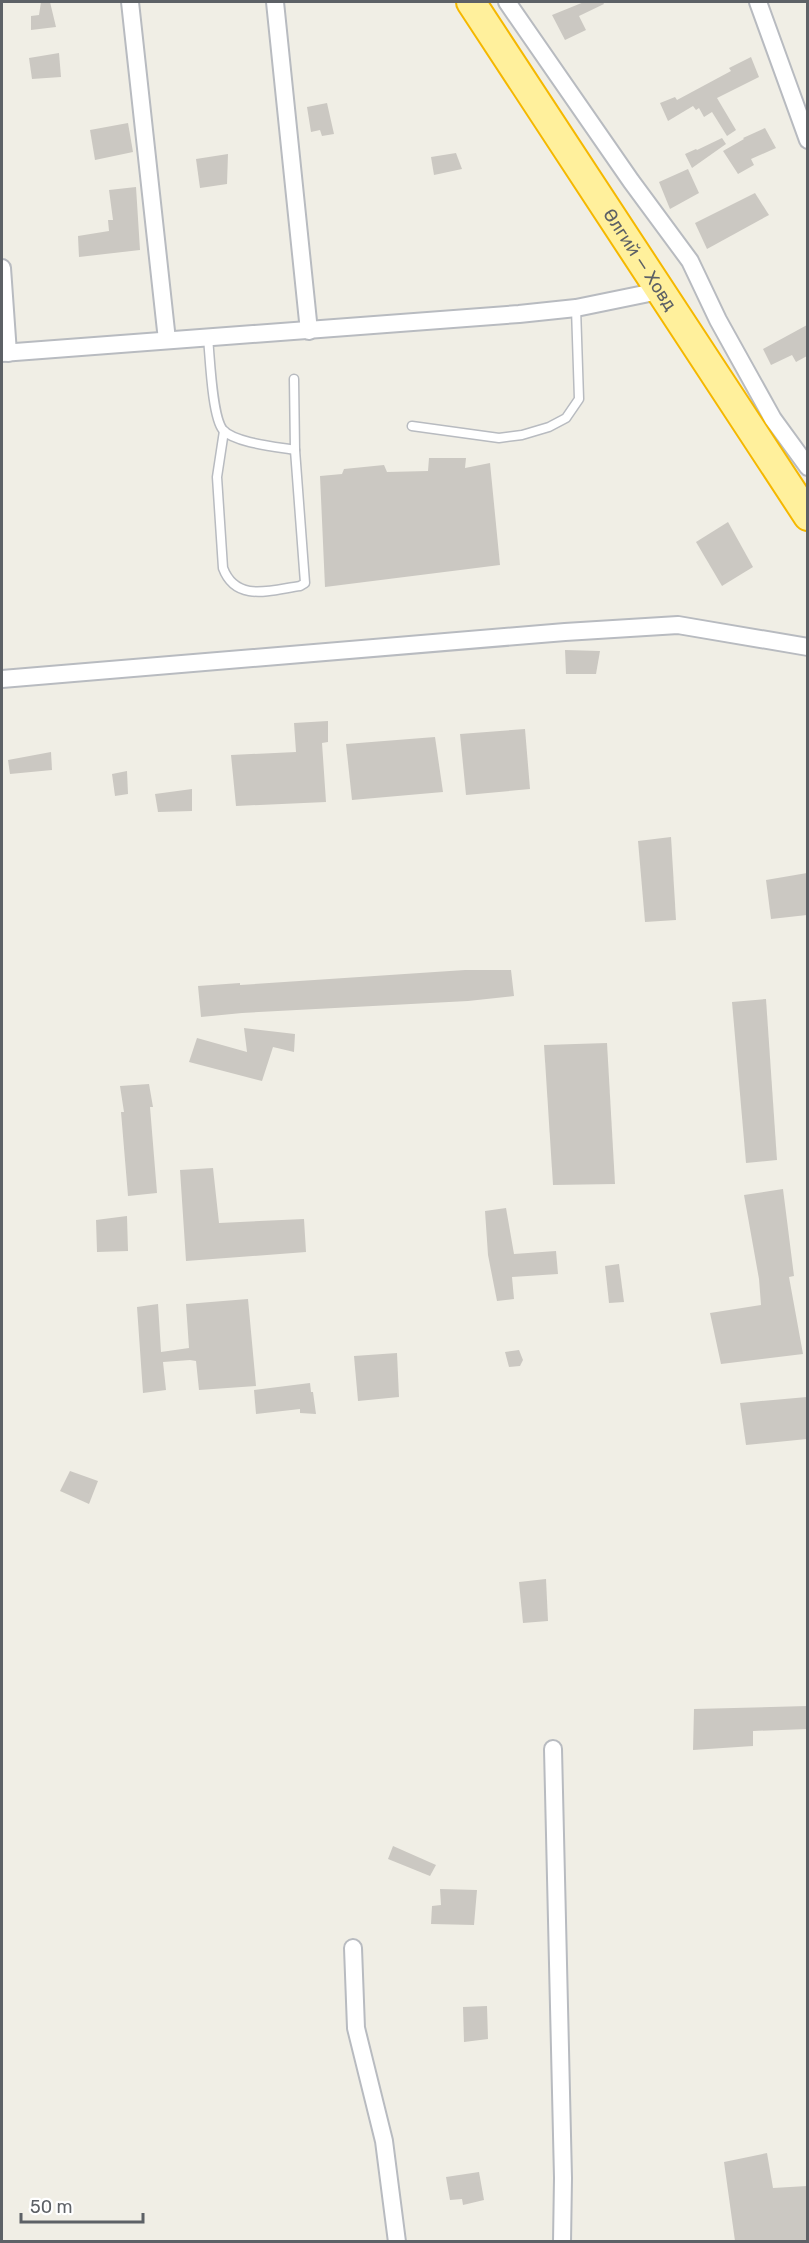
<svg xmlns="http://www.w3.org/2000/svg" width="809" height="2243" font-family="Rubik,sans-serif">
<style>
.building{fill:#cbc8c2}
.lines{fill:none;stroke-linecap:round;stroke-linejoin:round}
.service-casing{stroke:#b8bbc0;stroke-width:11}
.minor-casing{stroke:#b8bbc0;stroke-width:20}
.trunk-casing{stroke:#f5b800;stroke-width:32}
.service{stroke:#fff;stroke-width:8}
.minor{stroke:#fff;stroke-width:16}
.trunk{stroke:#fff09c;stroke-width:28}
.labels{text-anchor:middle;stroke-width:5;stroke-linejoin:round;paint-order:stroke}
.street-label{font-size:18px;fill:#5d6166;stroke:#fff}
</style>
<rect width="100%" height="100%" fill="#f0eee5"/>
<g class="building">
<polygon points="41,2 50,2 56,27 31,30 31,16 39,15"/>
<polygon points="584,2 603,2 604,4 579,16 586,30 565,40 552,15"/>
<polygon points="59,53 61,77 32,79 29,58"/>
<polygon points="751,57 759,77 717,98 736,130 727,136 712,112 704,117 699,108 696,110 693,106 668,121 660,103 675,97 677,100 731,71 729,68"/>
<polygon points="327,103 334,134 322,136 320,130 311,132 307,107"/>
<polygon points="128,123 133,152 95,160 90,130"/>
<polygon points="765,128 776,148 751,159 754,165 738,174 723,151 744,139 743,138"/>
<polygon points="722,138 726,144 692,168 685,154 696,149 697,150"/>
<polygon points="456,153 462,169 434,175 431,157"/>
<polygon points="228,154 227,184 200,188 196,159"/>
<polygon points="688,169 699,193 670,209 659,182"/>
<polygon points="136,187 140,250 79,257 78,236 109,231 108,220 113,220 109,190"/>
<polygon points="755,193 769,215 707,249 695,223"/>
<polygon points="807,325 807,356 796,362 792,355 771,365 763,349"/>
<polygon points="429,458 466,458 465,468 490,463 500,565 325,587 320,476 342,474 344,469 384,465 387,472 428,471"/>
<polygon points="728,522 753,567 722,586 696,542"/>
<polygon points="565,650 600,651 596,674 566,674"/>
<polygon points="328,721 328,742 322,743 326,802 236,806 231,755 296,752 294,723"/>
<polygon points="525,729 530,789 466,795 460,734"/>
<polygon points="435,737 443,792 352,800 346,744"/>
<polygon points="51,752 52,770 10,774 8,760"/>
<polygon points="127,771 128,794 115,796 112,774"/>
<polygon points="192,789 192,811 158,812 155,794"/>
<polygon points="671,837 676,920 645,922 638,841"/>
<polygon points="807,873 807,915 771,919 766,880"/>
<polygon points="465,970 511,970 514,996 468,1001 242,1013 201,1017 198,986 240,983 240,985"/>
<polygon points="766,999 777,1160 746,1163 732,1002"/>
<polygon points="244,1028 295,1034 294,1052 273,1047 262,1081 189,1062 197,1038 247,1052"/>
<polygon points="607,1043 615,1184 553,1185 544,1045"/>
<polygon points="149,1084 153,1107 150,1107 157,1193 128,1196 121,1112 124,1112 120,1086"/>
<polygon points="213,1168 219,1223 304,1219 306,1252 186,1261 180,1170"/>
<polygon points="783,1189 794,1276 789,1277 803,1354 721,1364 710,1313 761,1305 759,1279 744,1195"/>
<polygon points="506,1208 514,1254 556,1251 558,1274 512,1277 514,1299 497,1301 488,1255 485,1211"/>
<polygon points="127,1216 128,1251 97,1252 96,1220"/>
<polygon points="619,1264 624,1302 609,1303 605,1266"/>
<polygon points="248,1299 256,1386 199,1390 196,1361 190,1360 163,1362 166,1390 143,1393 137,1307 158,1304 161,1352 189,1348 186,1304"/>
<polygon points="519,1350 523,1360 520,1366 509,1367 505,1352"/>
<polygon points="397,1353 399,1397 358,1401 354,1356"/>
<polygon points="310,1383 311,1392 313,1392 316,1414 300,1413 300,1409 256,1414 254,1390"/>
<polygon points="807,1397 807,1439 746,1445 740,1403"/>
<polygon points="70,1471 98,1481 89,1504 60,1491"/>
<polygon points="546,1579 548,1621 523,1623 519,1582"/>
<polygon points="807,1706 807,1729 753,1731 753,1746 693,1750 694,1709"/>
<polygon points="393,1846 436,1865 430,1876 388,1859"/>
<polygon points="440,1889 477,1890 474,1925 431,1924 432,1906 441,1905"/>
<polygon points="487,2006 488,2039 464,2042 463,2007"/>
<polygon points="767,2153 773,2188 807,2186 807,2241 735,2241 724,2162"/>
<polygon points="479,2172 484,2200 463,2205 462,2199 450,2200 446,2177"/>
</g>
<g class="lines">
<defs>
<g id="service">
<path d="M208,338C210,357 212,417 223,430C235,443 278,447 295,450L294,379"/>
<polyline points="412,426 499,438 522,435 549,427 566,418 579,399 576,308"/>
<path d="M224,431L217,477L223,568C236,603 271,590 300,586L305,583L295,450"/>
</g>
<g id="minor">
<polyline points="130,2 167,340"/>
<polyline points="275,2 309,331"/>
<polyline points="507,2 631,181 690,261 718,320 773,419 808,467"/>
<polyline points="758,2 808,140"/>
<polyline points="2,268 8,353"/>
<polyline points="2,353 519,314 576,308 659,291"/>
<polyline points="2,679 565,632 678,625 808,647"/>
<polyline points="553,1749 563,2178 562,2242"/>
<polyline points="353,1948 356,2028 384,2141 397,2242"/>
</g>
<g id="trunk">
<path id="s1" d="M471,2L808,516"/>
</g>
</defs>
<use href="#service" class="service-casing"/>
<use href="#minor" class="minor-casing"/>
<use href="#trunk" class="trunk-casing"/>
<use href="#service" class="service"/>
<use href="#minor" class="minor"/>
<use href="#trunk" class="trunk"/>
</g>
<g class="labels">
<g class="street-label">
<text dy="6" stroke="none"><textPath href="#s1" startOffset="308">Өлгий — Ховд</textPath></text>
</g>
</g>
<rect width="809" height="2243" fill="none" stroke="#5d6166" stroke-width="6"/>
<path d="M21 2213v9h122v-9" fill="none" stroke="#5d6166" stroke-width="3"/>
<text x="30" y="2213" font-size="18" fill="#5d6166" stroke="#ffffff" stroke-width="4.5" paint-order="stroke">50 m</text>
</svg>
